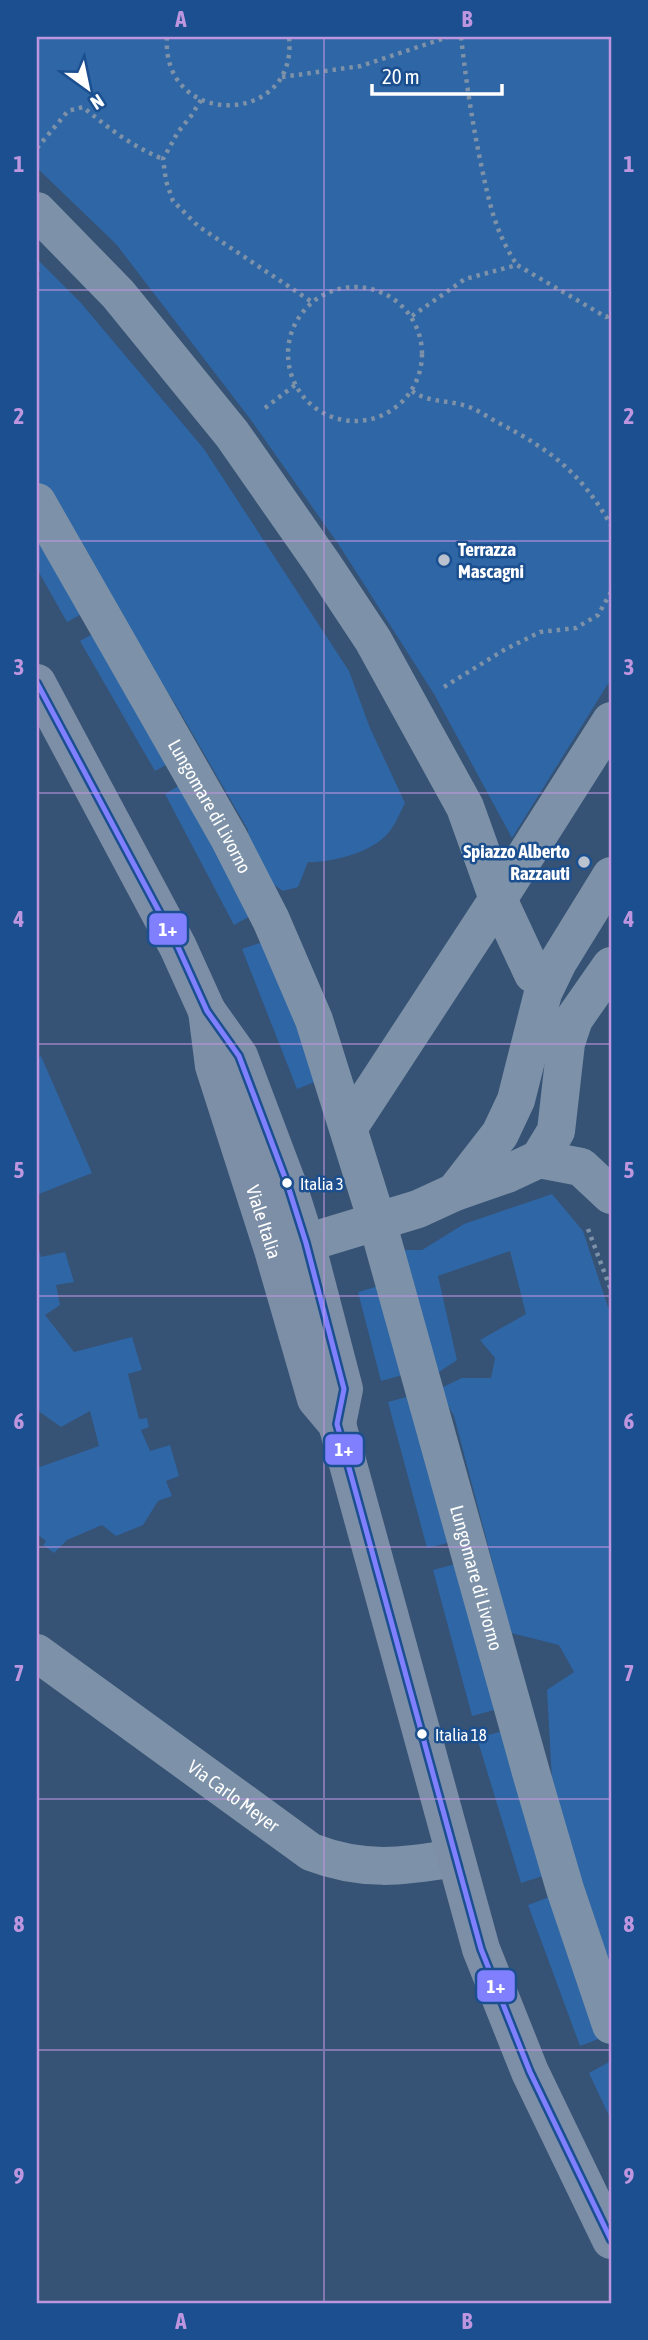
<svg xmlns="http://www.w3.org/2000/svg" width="648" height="2340" font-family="'Asap Condensed',sans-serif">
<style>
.green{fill:#2f66a5}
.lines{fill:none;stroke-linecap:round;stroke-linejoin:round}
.path{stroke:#7d92a8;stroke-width:4.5;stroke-dasharray:3.5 5;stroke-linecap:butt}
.minor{stroke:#7d92a8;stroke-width:38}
.major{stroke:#7d8ea7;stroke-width:38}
.bus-1-casing{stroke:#1b4f8f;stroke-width:10}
.bus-1{stroke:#8080ff;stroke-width:5}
.grid{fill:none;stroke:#bd96df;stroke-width:2;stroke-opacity:0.55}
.poi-dot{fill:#b9c2ce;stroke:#1b4f8f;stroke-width:2.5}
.bus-dot{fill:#fff;stroke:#1b4f8f;stroke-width:2.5}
.labels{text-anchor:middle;stroke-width:5;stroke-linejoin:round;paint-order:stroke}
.bus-label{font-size:17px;fill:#fff;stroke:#1b4f8f;text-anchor:start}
.poi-label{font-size:19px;font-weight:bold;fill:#fff;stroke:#1b4f8f;text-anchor:start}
.street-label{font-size:19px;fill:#fff;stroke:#1b4f8f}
.line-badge{stroke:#1b4f8f;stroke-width:2.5}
.badge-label{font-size:19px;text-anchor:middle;font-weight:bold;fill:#fff}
.neatline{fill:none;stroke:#bd96df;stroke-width:2.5}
.grid-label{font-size:23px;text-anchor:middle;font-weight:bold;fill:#bd96df}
</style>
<rect width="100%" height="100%" fill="#365274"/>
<g class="green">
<polygon points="37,37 611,37 611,308 606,317 611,320 611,679 512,838 434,694 339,545 251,420 116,244 37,168"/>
<path d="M37,259L81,303L204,449L349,671L370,728L405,803C400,812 396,824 389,832C374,852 331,863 308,862L298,887L283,891L250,868L248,830L180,712L37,481V296L40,273L37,270Z"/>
<polygon points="37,523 87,611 67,622 37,569"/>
<polygon points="100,630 175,760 155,771 80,641"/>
<polygon points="185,782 254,914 234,925 165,794"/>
<polygon points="266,941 320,1080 297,1089 242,949"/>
<polygon points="41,1056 92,1173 39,1194 37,1188 37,1059"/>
<polygon points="552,1194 583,1231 611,1316 611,1967 553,1798 547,1690 574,1672 559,1645 511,1633 454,1416 439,1389 462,1378 491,1378 495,1358 480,1340 526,1314 510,1251 438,1276 457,1360 436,1374 400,1250 422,1250 464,1224"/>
<polygon points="37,1243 41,1257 65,1252 74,1282 56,1285 60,1305 45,1315 74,1352 132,1337 142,1370 128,1374 139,1419 147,1418 149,1427 141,1430 150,1451 170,1445 179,1476 166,1481 172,1496 158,1501 143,1525 116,1536 102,1525 67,1540 54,1553 43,1545 46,1541 37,1534 37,1468 99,1446 90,1411 61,1427 37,1410"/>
<polygon points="382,1285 406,1374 381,1381 358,1292"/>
<polygon points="413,1395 452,1542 427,1548 388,1402"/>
<polygon points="459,1563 498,1709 472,1716 433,1570"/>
<polygon points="503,1731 546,1875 521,1883 477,1738"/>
<polygon points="552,1896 604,2037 580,2046 528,1905"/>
<polygon points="611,2061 611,2120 589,2073"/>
</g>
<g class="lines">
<g class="path">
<path d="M167,37C161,130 299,126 289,37"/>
<path d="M461,37C466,80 472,122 481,164C489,202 495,232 517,265"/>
<polyline points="282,77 361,66 448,37"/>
<polyline points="201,100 191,116 178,132 163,159 166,181 173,201 198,226 312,302"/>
<path d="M37,148L68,111L83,107C108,128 133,147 163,159"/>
<circle cx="355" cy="354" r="67"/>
<polyline points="412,316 465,279 517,265 606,317 611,315"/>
<path d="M412,391C427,402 445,400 463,405C475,408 486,416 497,422C551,450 580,472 611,525"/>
<polyline points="265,408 295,385"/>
<polyline points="444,687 504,650 540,632 576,628 598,615 611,592"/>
<polyline points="588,1229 611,1290"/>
</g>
<g class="minor">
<polyline points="37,211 118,294 232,434 322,563 373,640 465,807 498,899 533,974"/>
<path id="s1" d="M37,502L229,838L271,920L314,1020L377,1221L532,1776L565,1889L611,2025"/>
<polyline points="349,1127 498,899 611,721"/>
<polyline points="539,1159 581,1167 611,1195"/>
<polyline points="455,1192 500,1134 516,1100 543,993 558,962 611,876"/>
<polyline points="306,1243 418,1209 455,1192 507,1174 539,1159 556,1131 566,1043 574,1019 611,966"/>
<path id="s2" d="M37,1653L311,1852C363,1872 402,1867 455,1858"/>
</g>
<g class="major">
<polyline points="37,683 178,947 207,1011 239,1056 287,1183 306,1243 344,1389 337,1424"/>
<path id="s3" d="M207,1011L214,1066L273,1250L316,1399L337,1424L481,1949L530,2072L611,2240"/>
</g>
<defs>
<polyline id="bus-1" points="37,683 178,947 207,1011 239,1056 287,1183 306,1243 344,1389 337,1424 481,1949 530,2072 611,2240"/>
</defs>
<use href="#bus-1" class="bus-1-casing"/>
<use href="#bus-1" class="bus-1"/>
</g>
<path class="grid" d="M324,37V2303M37,290H611M37,541H611M37,793H611M37,1044H611M37,1296H611M37,1547H611M37,1799H611M37,2050H611"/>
<g class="poi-dot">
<circle cx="444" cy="560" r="7"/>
<circle cx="584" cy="862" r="7"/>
</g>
<g class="bus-dot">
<circle cx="287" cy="1183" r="6"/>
<circle cx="422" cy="1734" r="6"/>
</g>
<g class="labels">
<g class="bus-label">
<text x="300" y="1190">Italia 3</text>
<text x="435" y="1741">Italia 18</text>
</g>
<g class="poi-label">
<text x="458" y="556">Terrazza<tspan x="458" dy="22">Mascagni</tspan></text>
<text x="570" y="858" text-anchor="end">Spiazzo Alberto<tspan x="570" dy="22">Razzauti</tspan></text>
</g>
<g class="street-label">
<text dy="7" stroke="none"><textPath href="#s1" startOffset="350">Lungomare di Livorno</textPath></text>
<text dy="7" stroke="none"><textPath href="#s3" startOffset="219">Viale Italia</textPath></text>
<text dy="7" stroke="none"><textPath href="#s1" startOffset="1169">Lungomare di Livorno</textPath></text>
<text dy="7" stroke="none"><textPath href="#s2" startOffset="243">Via Carlo Meyer</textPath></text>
</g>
</g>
<g class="line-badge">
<rect x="148" y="912" width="40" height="34" rx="7" fill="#8080ff"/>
<rect x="324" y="1433" width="40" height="33" rx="7" fill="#8080ff"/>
<rect x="476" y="1969" width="40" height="34" rx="7" fill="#8080ff"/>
</g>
<g class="badge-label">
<text x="168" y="936">1+</text>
<text x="344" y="1456">1+</text>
<text x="496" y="1993">1+</text>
</g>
<rect width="648" height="2340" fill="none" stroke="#1b4f8f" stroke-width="77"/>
<g transform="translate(88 88) rotate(147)" stroke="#1b4f8f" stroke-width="5" paint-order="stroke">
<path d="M0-5L12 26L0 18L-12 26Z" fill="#ffffff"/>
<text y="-10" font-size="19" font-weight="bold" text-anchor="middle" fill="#ffffff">N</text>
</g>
<path d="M372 84v10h130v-10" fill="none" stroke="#ffffff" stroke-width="3.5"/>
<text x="382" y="84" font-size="21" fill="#ffffff" stroke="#1b4f8f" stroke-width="5" paint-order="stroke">20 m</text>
<rect x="38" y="38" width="572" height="2264" class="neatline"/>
<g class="grid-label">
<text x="181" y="27">A</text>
<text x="467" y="27">B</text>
<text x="19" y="172">1</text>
<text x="629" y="172">1</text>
<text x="19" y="424">2</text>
<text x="629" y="424">2</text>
<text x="19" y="675">3</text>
<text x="629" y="675">3</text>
<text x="19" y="927">4</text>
<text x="629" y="927">4</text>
<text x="19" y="1178">5</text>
<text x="629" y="1178">5</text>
<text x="19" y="1429">6</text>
<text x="629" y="1429">6</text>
<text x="19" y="1681">7</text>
<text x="629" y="1681">7</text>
<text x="19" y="1932">8</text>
<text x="629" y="1932">8</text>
<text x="19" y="2184">9</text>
<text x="629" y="2184">9</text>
<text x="181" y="2329">A</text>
<text x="467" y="2329">B</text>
</g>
</svg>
